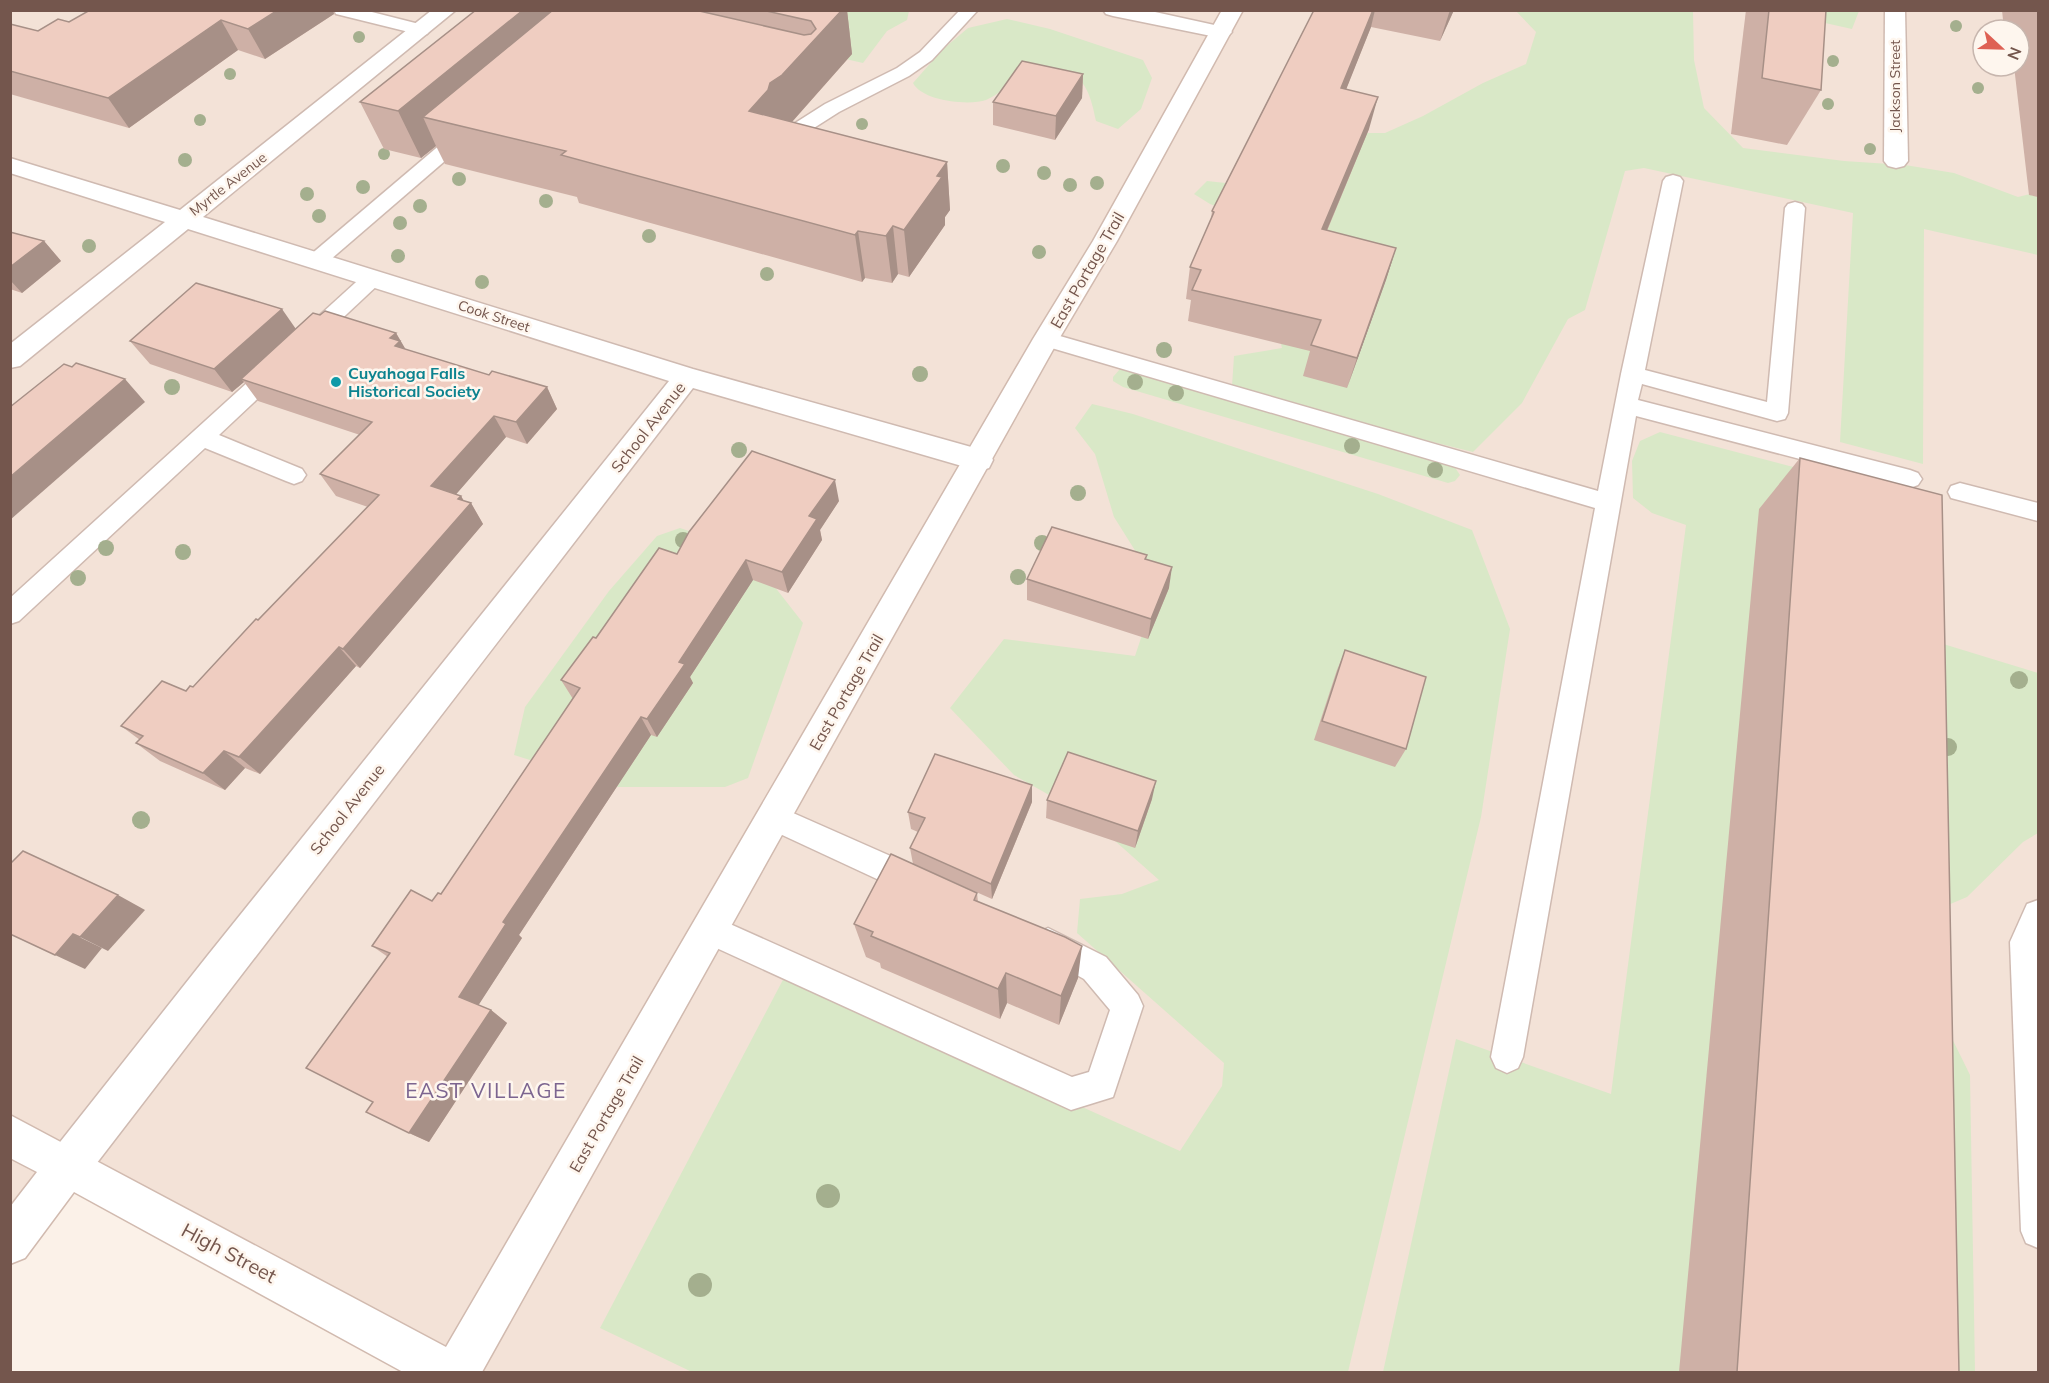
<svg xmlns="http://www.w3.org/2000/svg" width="2049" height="1383" font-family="Mulish,sans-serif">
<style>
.residential{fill:#f3e2d7;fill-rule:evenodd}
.green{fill:#d9e8c7}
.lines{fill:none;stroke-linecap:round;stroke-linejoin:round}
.lane-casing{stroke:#cfbab1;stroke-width:3}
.street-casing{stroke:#cfbab1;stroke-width:3}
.secondary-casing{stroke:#d1baaf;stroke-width:3}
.lane{fill:#fff;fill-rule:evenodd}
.street{fill:#fff;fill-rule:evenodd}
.secondary{fill:#fff;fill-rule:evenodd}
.tree{fill:#a4af8e}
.wall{fill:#ceb0a6}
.shaded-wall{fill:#a79087}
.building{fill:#efcdc1;stroke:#a79087;stroke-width:1.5}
.culture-dot{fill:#0f9aa8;stroke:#fef6ee;stroke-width:2}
.labels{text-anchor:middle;stroke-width:5;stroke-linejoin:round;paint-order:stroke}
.far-street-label{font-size:14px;fill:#74564d;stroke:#fef6ee}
.street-label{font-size:16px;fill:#74564d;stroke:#fef6ee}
.culture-label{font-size:16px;font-weight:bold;fill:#0d838f;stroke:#fef6ee;text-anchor:start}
.near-street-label{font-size:20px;fill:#74564d;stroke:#fef6ee}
.near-neighbourhood-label{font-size:21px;letter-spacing:1.5px;fill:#7c6590;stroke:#fef6ee}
</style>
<rect width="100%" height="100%" fill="#fbf1e8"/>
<path class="residential" d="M11,11H2038V1372H447L68,1166L11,1244ZM1983,30H2019V66H1983Z"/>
<g class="green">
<polygon points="788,11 909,11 907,20 887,31 863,63 815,52"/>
<polygon points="1516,11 1693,11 1694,60 1704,108 1743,148 1844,161 1905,165 1954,173 2018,197 2038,192 2038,255 1924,229 1923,464 1840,442 1853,213 1644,168 1625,171 1585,310 1568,319 1522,403 1473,452 1304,410 1232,386 1234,356 1282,348 1248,218 1210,204 1194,194 1207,181 1282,189 1359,133 1385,133 1423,116 1483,83 1526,64 1536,32"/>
<polygon points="1771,11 1859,11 1852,29"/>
<path d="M1007,19L1050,29L1143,60L1152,78L1141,109L1118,129L1096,121C1087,72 1073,68 1025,66C1014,78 1002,94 986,100C969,106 922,101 913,83L942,50L968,28Z"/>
<polygon points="1120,369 1454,466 1460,475 1455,481 1448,483 1123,387 1113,381 1113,377"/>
<polygon points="1092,404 1133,414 1378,494 1472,530 1510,629 1481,817 1348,1372 692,1372 600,1328 786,974 1180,1151 1222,1086 1224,1063 1077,933 1080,899 1122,894 1159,880 1088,817 1014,775 950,708 1004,639 1135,656 1158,587 1114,517 1095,454 1075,428"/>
<polygon points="1660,432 1923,501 1679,1372 1383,1372 1456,1039 1611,1094 1686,525 1652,513 1633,498 1632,461 1640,441"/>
<polygon points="680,528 746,550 803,623 748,778 725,787 616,787 514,755 525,707 609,591 657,536"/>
<polygon points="1891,628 2038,673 2038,833 2023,842 1967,897 1922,916"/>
<polygon points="1937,1008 1970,1075 1975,1372 1882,1372"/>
</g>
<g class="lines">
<defs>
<g id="lane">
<polygon points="334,10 364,10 427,26 430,30 427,34 421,35 336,14"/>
<polygon points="960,10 978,10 932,60 909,76 839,112 795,140 781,140 779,136 781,132 825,104 897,68 920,52"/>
<polygon points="468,125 475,127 477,131 475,135 323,266 316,268 309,266 306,261 309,256 461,127"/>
<polygon points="1673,175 1680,177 1683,181 1645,370 1767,402 1785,208 1788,204 1795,202 1802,204 1805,208 1788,413 1785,419 1777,421 1642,384 1638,400 1910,470 1918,473 1922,479 1918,485 1910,488 1636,416 1523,1057 1518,1068 1507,1073 1496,1068 1491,1057 1595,508 1038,344 1035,339 1038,334 1046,332 1598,491 1621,374 1663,181 1666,177"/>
<polygon points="373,271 380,273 383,278 380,283 316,343 308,345 300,343 297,338 300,333 366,273"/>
<polygon points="278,359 286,362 289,367 286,372 219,435 302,469 306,475 302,481 294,484 286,481 205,448 19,621 10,624 10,598 270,362"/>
<polygon points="1960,483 2038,503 2038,521 1951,498 1948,492 1951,486"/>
<polygon points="775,805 929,873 933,883 929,893 918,897 907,893 765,827 761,818 765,809"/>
<polygon points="2038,900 2038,1248 2026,1243 2021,1231 2010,942 2027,904"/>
<polygon points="710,915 1072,1077 1089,1072 1110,1010 1084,979 1037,953 1033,943 1037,933 1048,928 1106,957 1138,995 1143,1006 1113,1097 1071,1110 699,940 695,930 699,920"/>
</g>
<g id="street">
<polygon points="432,10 456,10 203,217 693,369 989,452 993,460 989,468 979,471 693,388 83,1181 68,1187 53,1181 47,1166 53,1151 208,955 669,381 188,229 20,366 10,368 10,344 165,222 10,173 10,158 180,210"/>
<polygon points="1103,10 1146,10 1228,28 1232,32 1228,36 1221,38 1113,16 1106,14"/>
<polygon points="1885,10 1905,10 1908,161 1904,166 1896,168 1888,166 1884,161"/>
</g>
<polygon id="secondary" points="1222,10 1243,10 1117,241 1059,339 482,1372 403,1372 74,1192 25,1258 10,1264 10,1207 37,1172 10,1158 10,1115 446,1347 1033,339 1093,241"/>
</defs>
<use href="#lane" class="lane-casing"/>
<use href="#street" class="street-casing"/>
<use href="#secondary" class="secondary-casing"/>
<use href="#lane" class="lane"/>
<use href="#street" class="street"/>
<use href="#secondary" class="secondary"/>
</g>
<g class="tree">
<circle cx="1956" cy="26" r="6"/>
<circle cx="359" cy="37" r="6"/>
<circle cx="1833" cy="61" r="6"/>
<circle cx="230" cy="74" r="6"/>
<circle cx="1978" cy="88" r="6"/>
<circle cx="1828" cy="104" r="6"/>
<circle cx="200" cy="120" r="6"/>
<circle cx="862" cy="124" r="6"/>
<circle cx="1870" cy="149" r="6"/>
<circle cx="384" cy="154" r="6"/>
<circle cx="185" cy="160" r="7"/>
<circle cx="1003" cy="166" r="7"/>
<circle cx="1044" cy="173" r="7"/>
<circle cx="459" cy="179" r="7"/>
<circle cx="1097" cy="183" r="7"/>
<circle cx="1070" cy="185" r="7"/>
<circle cx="363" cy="187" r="7"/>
<circle cx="307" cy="194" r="7"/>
<circle cx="546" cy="201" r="7"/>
<circle cx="420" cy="206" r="7"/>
<circle cx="319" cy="216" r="7"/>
<circle cx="400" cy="223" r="7"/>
<circle cx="649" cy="236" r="7"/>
<circle cx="89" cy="246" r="7"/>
<circle cx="1039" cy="252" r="7"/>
<circle cx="398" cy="256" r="7"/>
<circle cx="767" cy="274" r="7"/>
<circle cx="482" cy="282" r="7"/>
<circle cx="1164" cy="350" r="8"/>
<circle cx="920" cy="374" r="8"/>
<circle cx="1135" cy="382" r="8"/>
<circle cx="172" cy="387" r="8"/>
<circle cx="1176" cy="393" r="8"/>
<circle cx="1352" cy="446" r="8"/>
<circle cx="739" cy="450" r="8"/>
<circle cx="1435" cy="470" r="8"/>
<circle cx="1078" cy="493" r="8"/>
<circle cx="683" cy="540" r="8"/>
<circle cx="1042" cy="543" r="8"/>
<circle cx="106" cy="548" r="8"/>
<circle cx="183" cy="552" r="8"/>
<circle cx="1018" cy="577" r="8"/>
<circle cx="78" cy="578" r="8"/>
<circle cx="2019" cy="680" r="9"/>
<circle cx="1948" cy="747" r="9"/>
<circle cx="141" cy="820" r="9"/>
<circle cx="828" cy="1196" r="12"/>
<circle cx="700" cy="1285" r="12"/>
</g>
<g class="wall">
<polygon points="90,10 333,10 334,14 265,59 238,50 129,128 10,94 10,24 38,31 69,22"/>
<polygon points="476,10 847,10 852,54 792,122 947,162 950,210 945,217 945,225 909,277 898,274 892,283 865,278 862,282 579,203 577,197 445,164 436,146 421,158 384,149 360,102"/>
<polygon points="1314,10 1454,10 1440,41 1371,27 1346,89 1369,129 1327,231 1396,248 1386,280 1347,388 1303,376 1310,351 1188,321 1191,300 1186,299 1190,267 1211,219 1212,211"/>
<polygon points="1746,10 1826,10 1821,90 1787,145 1731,134"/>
<polygon points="2002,10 2038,10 2038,197 2029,195 2014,66 2019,66 2019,30 2004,30"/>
<polygon points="1083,74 1082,98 1055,140 993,125 993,102"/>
<polygon points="10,232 44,241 61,261 22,293 10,289"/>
<polygon points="320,315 396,333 405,349 489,375 547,387 557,409 527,444 506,437 456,494 461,496 464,501 471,503 483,524 360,668 356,666 260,774 245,768 225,790 160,761 136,743 140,740 121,726 193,687 258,620 368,507 336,496 320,474 360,435 258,401 244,382 232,392 150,364 130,341 296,329"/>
<polygon points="1800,458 1959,1372 1679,1372 1759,509"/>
<polygon points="839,501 820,530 822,540 788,593 753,580 690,677 693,683 657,737 651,735 519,935 522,938 478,1005 491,1010 507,1023 429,1142 409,1133 373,1102 388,957 372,946 441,894 573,699 561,680 596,638 677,554"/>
<polygon points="1147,555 1146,559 1169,588 1148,639 1027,600 1027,579"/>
<polygon points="1345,651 1406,749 1395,767 1314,740 1337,670"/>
<polygon points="1152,799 1135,848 1046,818 1047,800"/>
<polygon points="1032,802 992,899 913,864 910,848 918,832 911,829 908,812"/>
<polygon points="977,893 978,902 1078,978 1059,1025 1007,1003 1000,1019 881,968 880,963 866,957 854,924"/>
</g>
<g class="shaded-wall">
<polygon points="278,10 333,10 334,14 265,59 248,29"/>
<polygon points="523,10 609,10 423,117 436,146 421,158 398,111"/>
<polygon points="842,10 847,10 852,54 791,123 749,111 770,83"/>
<polygon points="1373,10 1375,10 1371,27 1334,120 1341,88"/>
<polygon points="1450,10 1454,10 1440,41"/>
<polygon points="221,20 238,50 129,128 108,98"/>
<polygon points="1083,74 1082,98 1055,140 1056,116"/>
<polygon points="1378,97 1369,129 1314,261 1322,229"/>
<polygon points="947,162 950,210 945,217 945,225 909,277 904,230 937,176"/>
<polygon points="893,226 898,274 892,283 886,236"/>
<polygon points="858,231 865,278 862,282 855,235"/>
<polygon points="44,241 61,261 22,293 10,280 10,267"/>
<polygon points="1396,248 1386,280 1347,388 1357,358"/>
<polygon points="282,309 298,332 241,379 244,382 232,392 214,369"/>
<polygon points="396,333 409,355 403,361 390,338"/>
<polygon points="125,379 145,402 10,520 10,477"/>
<polygon points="547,387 557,409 527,444 516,422"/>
<polygon points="494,416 506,437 445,507 431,486"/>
<polygon points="835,480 839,501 820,530 822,540 788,593 782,572 809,516"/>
<polygon points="461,496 467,507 471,503 483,524 360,668 343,649"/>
<polygon points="746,560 753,580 690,677 693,683 657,737 647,719 679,662"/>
<polygon points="1172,567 1169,588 1148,639 1151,619"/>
<polygon points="339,647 356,666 260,774 239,757"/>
<polygon points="641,717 651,735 519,935 522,938 476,1009 459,997 503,922"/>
<polygon points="224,751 245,768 225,790 203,773"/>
<polygon points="1156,781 1152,799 1135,848 1138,831"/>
<polygon points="1032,785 1032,802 992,899 991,884"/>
<polygon points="118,895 145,910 108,951 80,937"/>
<polygon points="73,934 102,948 85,969 55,955"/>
<polygon points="1082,946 1078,978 1059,1025 1061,996"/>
<polygon points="1006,973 1007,1003 1000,1019 998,989"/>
<polygon points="491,1010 507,1023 429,1142 409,1133"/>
</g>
<g class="building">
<polygon points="90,10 278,10 248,29 221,20 108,98 10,71 10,24 38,31 58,19 69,22"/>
<polygon points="476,10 523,10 398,111 360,102"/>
<polygon points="553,10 695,10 804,35 811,34 816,29 811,21 762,10 842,10 782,75 770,83 768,90 749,111 947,162 937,176 942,177 904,230 893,226 886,236 858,231 855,235 561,155 566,151 423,117"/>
<polygon points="1314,10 1373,10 1341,88 1378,97 1322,229 1396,248 1357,358 1311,345 1321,320 1192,290 1201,270 1190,267 1214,212 1212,211"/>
<polygon points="1769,10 1826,10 1821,90 1762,78"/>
<polygon points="1022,61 1083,74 1056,116 993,102"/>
<polygon points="10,232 44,241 10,267"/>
<polygon points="196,283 282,309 214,369 130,341"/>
<polygon points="325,311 396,333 390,338 400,341 395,346 489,375 492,371 547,387 516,422 494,416 431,486 461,496 458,499 471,503 343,649 339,647 239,757 224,751 203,773 136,743 143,736 121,726 162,681 186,691 190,686 193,687 256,619 258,620 379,495 320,474 372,422 241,379 313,313 320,315"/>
<polygon points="76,363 125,379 10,477 10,407 64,364 72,367"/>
<polygon points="752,451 835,480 809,516 817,519 782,572 746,560 679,662 685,664 647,719 641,717 503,922 506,924 459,997 491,1010 409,1133 366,1112 373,1102 306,1068 390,953 372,946 411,890 432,901 438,893 441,894 580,688 561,680 593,637 596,638 659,548 677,554 689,532"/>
<polygon points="1800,458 1942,495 1959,1372 1737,1372"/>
<polygon points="1052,527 1147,555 1145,559 1172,567 1151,619 1027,579"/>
<polygon points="1345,650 1426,677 1406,749 1322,721"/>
<polygon points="1068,752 1156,781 1138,831 1047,800"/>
<polygon points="935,754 1032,785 991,884 910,848 925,818 908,812"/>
<polygon points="23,851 118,895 80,937 73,934 55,955 10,934 10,864"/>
<polygon points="891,854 977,893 974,900 1065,937 1082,946 1061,996 1006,973 998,989 871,936 873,932 854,924"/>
</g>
<circle class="culture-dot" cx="336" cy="382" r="6"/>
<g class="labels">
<g class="far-street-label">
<text transform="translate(1895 86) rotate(-90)" y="5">Jackson Street</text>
<text transform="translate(228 184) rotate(-38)" y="5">Myrtle Avenue</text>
<text transform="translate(494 316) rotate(18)" y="5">Cook Street</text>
</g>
<g class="street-label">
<text transform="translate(1087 270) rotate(-60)" y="6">East Portage Trail</text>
<text transform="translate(648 427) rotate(-52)" y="6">School Avenue</text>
<text transform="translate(846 692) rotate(-60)" y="6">East Portage Trail</text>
<text transform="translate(347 809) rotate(-52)" y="6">School Avenue</text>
<text transform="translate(606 1114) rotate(-60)" y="6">East Portage Trail</text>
</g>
<g class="culture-label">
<text x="348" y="379">Cuyahoga Falls<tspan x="348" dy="18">Historical Society</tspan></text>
</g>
<g class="near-street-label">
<text transform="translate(229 1253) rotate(28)" y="7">High Street</text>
</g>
<g class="near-neighbourhood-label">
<text x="486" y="1098">EAST VILLAGE</text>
</g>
</g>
<rect width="2049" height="1383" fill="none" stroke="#74564d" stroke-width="24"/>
<g transform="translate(2001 48) rotate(112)"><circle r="28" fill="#fef6ee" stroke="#c7b6ae" stroke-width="1.5"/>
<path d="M0-4.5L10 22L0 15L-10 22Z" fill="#de6154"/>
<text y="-9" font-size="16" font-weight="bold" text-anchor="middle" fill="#74564d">N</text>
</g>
</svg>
